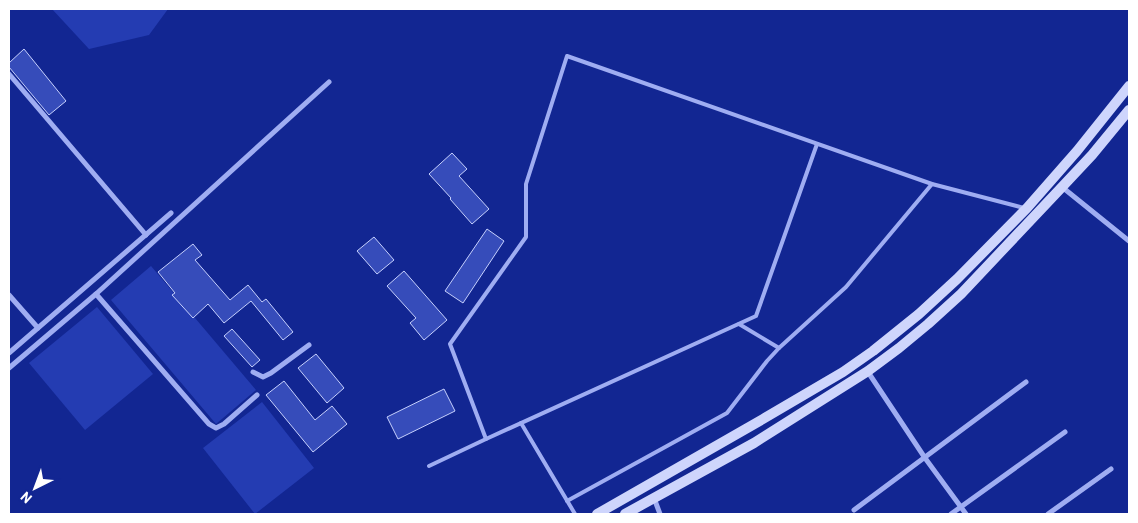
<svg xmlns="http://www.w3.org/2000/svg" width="1138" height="523" font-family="Barlow,sans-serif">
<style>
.green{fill:#243cb2}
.building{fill:#364cba;stroke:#c6d0fd}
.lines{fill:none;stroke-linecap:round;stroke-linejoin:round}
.service{stroke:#9fadf2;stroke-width:4}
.minor{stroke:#9fadf2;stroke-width:5}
.secondary{stroke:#ced5fc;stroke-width:10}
</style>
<rect width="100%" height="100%" fill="#122692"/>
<g class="green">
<polygon points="52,9 168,9 149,35 89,49"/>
<polygon points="151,266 256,390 216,424 111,300"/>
<polygon points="97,307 153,374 85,430 29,363"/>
<polygon points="262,402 314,468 255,514 203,448"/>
</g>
<g class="building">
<polygon points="24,49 66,101 49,115 9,67 9,63"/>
<polygon points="452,153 467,169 459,176 489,209 472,224 450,199 451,198 429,174"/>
<polygon points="487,229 504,241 463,303 445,291"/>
<polygon points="374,237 394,260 377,274 357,251"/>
<polygon points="193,244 202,255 195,260 230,300 248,285 262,302 266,299 293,332 283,340 251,301 224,323 208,304 193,318 172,295 175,293 158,272"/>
<polygon points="404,271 447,320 424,340 410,323 416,318 387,286"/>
<polygon points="232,329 260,360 252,367 224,336"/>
<polygon points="316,354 344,388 327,403 298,368"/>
<polygon points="284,381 315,420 332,406 347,424 313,452 266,395"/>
<polygon points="444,389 455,411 398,439 387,417"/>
</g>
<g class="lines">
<g class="service">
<polyline points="739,324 779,348"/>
<polyline points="521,423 575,514"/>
<polyline points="486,439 450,344 526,237 526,184 567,56 932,184 1024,208"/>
<polyline points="429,466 486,439 756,316 817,144"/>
<polyline points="567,501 727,413 767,361 779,348 846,287 932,184"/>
</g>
<g class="minor">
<polyline points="9,74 146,235"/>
<polyline points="1062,187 1129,241"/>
<polyline points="96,294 209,424 216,428 224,424 257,395"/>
<polyline points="9,295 38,328"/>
<polyline points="9,353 171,213"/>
<polyline points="9,368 96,294 329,82"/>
<polyline points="253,372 263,377 271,373 309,345"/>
<polyline points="868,372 925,458 966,514"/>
<polyline points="654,498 660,514"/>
<polyline points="854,510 1026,382"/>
<polyline points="951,514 1065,432"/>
<polyline points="1048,514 1111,469"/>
</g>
<g class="secondary">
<polyline points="597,514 763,419 843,372 873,351 919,314 957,279 1027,208 1077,151 1129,86"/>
<polyline points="625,514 754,443 868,371 899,348 928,324 961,294 1062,187 1092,155 1129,110"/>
</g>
</g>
<rect width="1138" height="523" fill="none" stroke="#ffffff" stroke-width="20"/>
<g transform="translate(35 488) rotate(222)" stroke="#122692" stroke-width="4" paint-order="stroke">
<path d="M0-4L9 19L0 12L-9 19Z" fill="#ffffff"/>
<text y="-8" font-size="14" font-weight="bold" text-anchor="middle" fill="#ffffff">N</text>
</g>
</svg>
